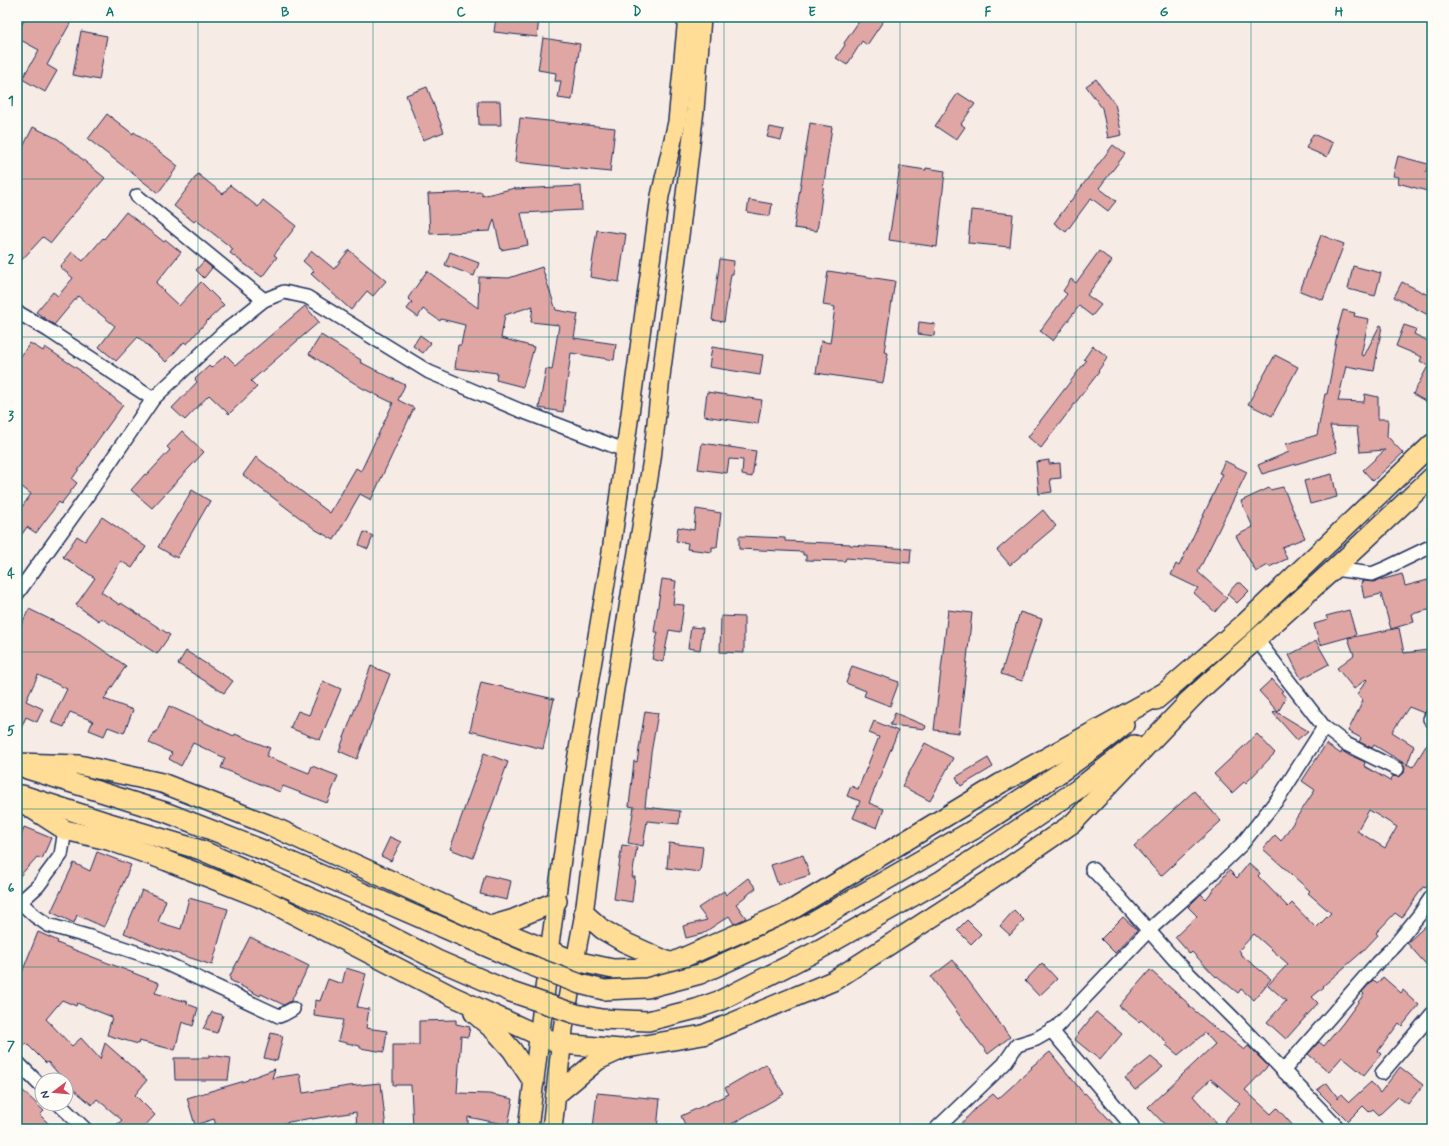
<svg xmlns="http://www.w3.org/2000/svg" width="1449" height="1146" font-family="Mynerve,sans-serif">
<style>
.building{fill:#e0a6a3;stroke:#1b2f5e;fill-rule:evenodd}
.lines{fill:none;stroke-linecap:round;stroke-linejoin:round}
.minor-casing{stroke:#1b2f5e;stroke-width:16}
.major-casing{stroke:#1b2f5e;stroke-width:20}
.highway-casing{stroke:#1b2f5e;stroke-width:22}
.minor{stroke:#fdfcf7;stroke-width:13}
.major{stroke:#ffdd96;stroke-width:17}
.highway{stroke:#ffdd96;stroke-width:19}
.highway-bridge-casing{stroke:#1b2f5e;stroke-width:22;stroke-linecap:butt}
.highway-bridge{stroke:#ffdd96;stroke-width:19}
.grid{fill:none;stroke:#0f766e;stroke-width:1;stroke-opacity:0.55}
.neatline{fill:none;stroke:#0f766e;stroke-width:1.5}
.grid-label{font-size:13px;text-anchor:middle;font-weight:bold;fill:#0f766e}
</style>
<rect width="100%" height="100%" fill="#f7ebe6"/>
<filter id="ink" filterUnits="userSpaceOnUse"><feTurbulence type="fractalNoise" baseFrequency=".025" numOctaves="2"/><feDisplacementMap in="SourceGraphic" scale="8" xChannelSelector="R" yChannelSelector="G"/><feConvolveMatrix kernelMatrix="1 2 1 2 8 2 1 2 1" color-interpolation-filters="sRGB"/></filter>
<g filter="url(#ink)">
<g class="building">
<polygon points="26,17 66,17 72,20 47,65 57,71 45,92 22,79 39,50 17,38 17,33"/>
<polygon points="496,17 539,17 537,37 494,32"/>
<polygon points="862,17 886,17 867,45 862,41 847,65 836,58 845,45 844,43"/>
<polygon points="81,31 107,36 99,80 73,75"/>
<polygon points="543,38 580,44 572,100 558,98 561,81 555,81 556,73 538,70"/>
<polygon points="1096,79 1115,104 1122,135 1108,138 1102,108 1086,86"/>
<polygon points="427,87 444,132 423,140 406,95"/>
<polygon points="958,93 975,104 961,124 965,127 956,140 935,126"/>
<polygon points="478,101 500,101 501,125 479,125"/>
<polygon points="107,114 133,134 134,132 178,166 158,193 88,139"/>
<polygon points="520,118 615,128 610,172 515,162"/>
<polygon points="810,123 832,127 817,231 794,228"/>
<polygon points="33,127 58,139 105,178 63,226 64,227 51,243 43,237 17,265 17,159"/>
<polygon points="770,127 784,130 781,140 767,137"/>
<polygon points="1313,134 1333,143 1327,157 1306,148"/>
<polygon points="1113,145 1125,154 1099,188 1116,201 1108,211 1091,198 1066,232 1054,223"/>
<polygon points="1398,156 1428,164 1426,172 1432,173 1427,191 1398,183 1399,177 1393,176"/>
<polygon points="900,166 926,170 926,168 945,171 937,247 889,240"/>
<polygon points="198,174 223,194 230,185 258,207 263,200 296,226 274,255 277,257 262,277 230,253 233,249 196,220 194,222 174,206"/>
<polygon points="581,186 582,210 521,213 528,245 501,250 494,219 490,231 430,234 428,194 482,192 482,196 515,188 515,189"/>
<polygon points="749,200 772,204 770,216 747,212"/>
<polygon points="971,210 1013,214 1010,247 968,243"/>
<polygon points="126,212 164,242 166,240 181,252 156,283 164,290 163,291 179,306 201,282 224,305 207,321 187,344 184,342 166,362 138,337 116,361 99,347 115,326 78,296 54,325 36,312 53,292 58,296 73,278 60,267 72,252 83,261 103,238 104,239"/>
<polygon points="597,230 626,234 619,282 590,277"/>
<polygon points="1321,235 1344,244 1323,300 1300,291"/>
<polygon points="349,250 386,281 373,296 367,291 351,310 311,274 314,271 303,261 312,251 334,269"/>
<polygon points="1099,251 1112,261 1087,295 1101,305 1092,316 1079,306 1053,341 1040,331 1067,294 1063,291 1071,279 1076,283"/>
<polygon points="450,252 479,263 474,276 445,265"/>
<polygon points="720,259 734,261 733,274 731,274 724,322 712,320"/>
<polygon points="204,261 212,268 204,278 196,270"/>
<polygon points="1353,266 1381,273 1375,296 1348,289"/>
<polygon points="542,267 556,310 578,314 574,338 616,344 614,360 571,353 563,412 539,408 546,369 552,370 559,325 531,322 533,306 505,315 501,338 534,347 523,387 496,380 497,373 474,370 474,371 455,368 458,345 461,345 465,325 441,319 440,321 423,309 418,317 407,309 412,302 408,298 427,271 478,308 479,277 509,278"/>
<polygon points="828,271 895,281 884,352 888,353 883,383 816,373 821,341 830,343 835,307 823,305"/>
<polygon points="1402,282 1432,297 1432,317 1394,297"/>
<polygon points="305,306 319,322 251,381 257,387 229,414 209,395 185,420 172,408 197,382 195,379 209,366 211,368 226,355 236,365"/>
<polygon points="1343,310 1355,313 1354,316 1369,319 1361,355 1364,356 1380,325 1382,326 1374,371 1346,366 1338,401 1364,402 1365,394 1378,397 1378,419 1388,419 1387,436 1403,453 1373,481 1363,470 1385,450 1360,452 1357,427 1330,426 1337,452 1262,474 1258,465 1289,452 1286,444 1317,435 1325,394 1327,394 1333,364 1332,364 1338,328"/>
<polygon points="919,322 935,324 934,336 918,334"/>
<polygon points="1404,325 1416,329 1414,334 1430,342 1432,339 1432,405 1413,394 1428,366 1420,361 1422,357 1396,346"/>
<polygon points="321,335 361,360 360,362 405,385 398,400 414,408 371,500 360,494 334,540 316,530 243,475 256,457 330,513 356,468 361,471 393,403 362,388 309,354"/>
<polygon points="420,335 431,343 423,353 413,346"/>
<polygon points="30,343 43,351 45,347 81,371 81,372 123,405 88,454 89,455 72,479 77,483 61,504 59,502 36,533 27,527 17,541 17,514 31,494 17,483 17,362"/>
<polygon points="1093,346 1108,357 1098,371 1099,372 1041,448 1028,437 1086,361 1084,359"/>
<polygon points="712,347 763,355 760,375 709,367"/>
<polygon points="1275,355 1298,367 1272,416 1248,404"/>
<polygon points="707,392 762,400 758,424 704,416"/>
<polygon points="182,431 204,452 152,508 131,490 145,474 147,475 170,450 167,447"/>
<polygon points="702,443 756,451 752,477 742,475 743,460 729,459 727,473 698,469"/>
<polygon points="1049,460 1049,464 1060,463 1061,478 1050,479 1052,492 1039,494 1036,462"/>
<polygon points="1225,461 1247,472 1198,572 1227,598 1215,612 1194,593 1198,588 1171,575 1176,564 1179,566 1223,474 1219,473"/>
<polygon points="1332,474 1337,497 1310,504 1304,481"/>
<polygon points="1283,487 1305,538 1282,547 1287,559 1269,567 1268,565 1256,572 1236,536 1253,527 1241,501 1269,488 1270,490"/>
<polygon points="192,490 210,501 177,558 158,547"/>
<polygon points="696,509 721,513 717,547 712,547 712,552 687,549 688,543 676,541 678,527 694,530"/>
<polygon points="1043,510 1056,526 1010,565 997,550"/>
<polygon points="102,517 146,547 132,568 121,561 101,592 120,605 121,603 170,635 157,654 101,618 99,621 76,605 95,578 63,557 77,536 85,541"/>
<polygon points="364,532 373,536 368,549 359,545"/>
<polygon points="739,536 785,538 785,541 850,544 850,545 911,549 910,563 846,558 845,561 806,560 806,555 803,555 803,552 739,549"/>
<polygon points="1402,574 1405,586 1428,580 1432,594 1432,609 1412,614 1414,622 1391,629 1381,594 1364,598 1361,582 1364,581 1373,582"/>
<polygon points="662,579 676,581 673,604 684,605 680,632 669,630 663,662 652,659 658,632 654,632"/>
<polygon points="1237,583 1241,583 1249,591 1237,603 1227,594"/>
<polygon points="29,609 80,634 126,666 104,699 133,710 124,733 108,727 104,736 89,730 93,721 70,712 64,727 51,722 67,689 38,675 26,701 43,709 37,722 26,717 17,737 17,633"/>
<polygon points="948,610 972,613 959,733 934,730"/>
<polygon points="1349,610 1356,635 1320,645 1314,624 1328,620 1326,616"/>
<polygon points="1020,612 1042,619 1022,681 1001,674"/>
<polygon points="721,616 744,617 744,653 720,652"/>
<polygon points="691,627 703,628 700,650 688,648"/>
<polygon points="1399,628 1404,653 1428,650 1431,680 1428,689 1432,690 1432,696 1427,710 1424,713 1409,707 1392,732 1414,746 1407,765 1374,745 1372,748 1359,742 1361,738 1348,731 1363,701 1357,694 1367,680 1366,679 1354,689 1337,668 1354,655 1348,638"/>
<polygon points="1316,641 1329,664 1301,679 1289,655"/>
<polygon points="186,651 233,681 224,693 178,664"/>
<polygon points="371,666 390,674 357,759 339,751"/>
<polygon points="852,666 899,682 890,706 864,696 866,691 846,683"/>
<polygon points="1272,679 1283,691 1281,692 1286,698 1278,712 1259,691"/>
<polygon points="323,681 341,689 320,740 290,728 298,711 309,715"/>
<polygon points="481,682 554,699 543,749 470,731"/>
<polygon points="169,706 234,736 235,734 270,748 266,756 309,773 312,766 338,776 327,803 283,786 280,792 221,768 225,758 193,743 181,766 169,759 172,753 149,743 154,732 156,733"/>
<polygon points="645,711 658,713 651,753 645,807 680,811 679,824 647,821 643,846 628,843 634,807 629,806 634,761 637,762"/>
<polygon points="1275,711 1308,731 1297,740 1273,713"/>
<polygon points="895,713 926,726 925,729 890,725"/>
<polygon points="874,721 898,731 869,803 884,809 877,828 853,818 860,801 847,796 851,786 858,789 879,737 869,733"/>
<polygon points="1257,734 1275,753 1246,783 1244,782 1232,793 1214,774"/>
<path d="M1432,736V878L1426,888L1423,887L1402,918L1395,913L1376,933L1378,935L1363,951L1323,986L1324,987L1312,997L1318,1003L1286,1039L1267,1022L1286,1001L1268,985L1288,964L1254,934L1239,950L1241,953L1240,954L1271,979L1254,1000L1241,989L1238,993L1217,976L1216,977L1192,952L1190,954L1175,937L1197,916L1188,907L1201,894L1206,899L1229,870L1237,878L1249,863L1260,873L1258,876L1288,907L1292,903L1316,928L1331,913L1308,893L1310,891L1263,849L1275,835L1281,841L1315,790L1302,781L1326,744L1341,754L1342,751L1352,757V756L1365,762L1364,766L1390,781L1393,776L1398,777L1404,773L1405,768L1401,762L1413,767ZM1369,810L1397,827L1385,848L1357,831Z"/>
<polygon points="925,743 953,758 930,801 902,786"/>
<polygon points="484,753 508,762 473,858 450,849"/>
<polygon points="988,758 993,767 961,786 956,777"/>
<polygon points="1194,791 1221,821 1161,876 1134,846"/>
<polygon points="24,827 51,838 42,859 37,857 17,879 17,847"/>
<polygon points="390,837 401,842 391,861 381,856"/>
<polygon points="669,843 703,847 700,872 667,868"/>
<polygon points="622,845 637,847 632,877 635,877 632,902 614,899"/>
<polygon points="97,852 131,865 104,927 77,915 74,923 51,912 74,863 90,871"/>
<polygon points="803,855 810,875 778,885 771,865"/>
<polygon points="485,875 511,881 507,900 480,894"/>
<polygon points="748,878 756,888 736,904 746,918 734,924 729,916 702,934 686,938 683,926 707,920 698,908 724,891 726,895"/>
<polygon points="142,890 166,900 158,922 181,929 189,898 228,909 212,965 157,947 124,933"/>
<polygon points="1014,910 1024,920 1010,935 1000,926"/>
<polygon points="1123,917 1137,930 1115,953 1101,939"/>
<polygon points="967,920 981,934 971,944 957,930"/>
<polygon points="1432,920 1432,971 1407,943"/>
<polygon points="38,932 58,941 57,943 159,983 155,993 188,1002 187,1004 198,1008 193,1026 182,1022 175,1050 139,1041 138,1044 107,1035 112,1017 77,1003 76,1006 62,1000 46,1019 72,1046 81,1038 100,1059 105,1043 147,1080 135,1095 155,1115 142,1129 112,1129 122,1120 97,1099 92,1105 66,1083 66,1080 64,1080 48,1062 46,1063 26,1043 17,1054 17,985"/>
<polygon points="250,937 309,966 291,1001 284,1005 261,994 260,996 230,980 230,976"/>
<polygon points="953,960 1010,1037 988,1054 931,977"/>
<polygon points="1042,963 1057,979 1039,996 1025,981"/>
<polygon points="346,968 366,974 357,1007 369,1009 366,1028 387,1031 384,1052 360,1048 360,1046 338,1041 343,1020 314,1016 315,1000 320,1001 328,979 342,984"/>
<polygon points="1150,970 1190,1005 1189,1006 1221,1033 1222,1032 1244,1050 1248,1046 1268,1066 1245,1090 1271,1114 1277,1108 1296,1129 1233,1129 1224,1121 1240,1104 1211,1079 1193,1096 1217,1123 1211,1129 1169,1129 1148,1107 1215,1044 1205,1033 1178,1055 1166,1045 1168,1043 1141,1020 1139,1022 1119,1006"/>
<polygon points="1383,977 1401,993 1403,990 1419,1005 1402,1026 1399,1023 1378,1051 1381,1054 1364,1075 1342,1057 1329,1072 1308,1054 1319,1042 1324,1046 1343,1023 1364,994 1362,992 1373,980 1378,983"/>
<polygon points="212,1012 223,1015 217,1033 203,1029"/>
<polygon points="1096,1012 1122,1034 1100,1060 1074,1039"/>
<polygon points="456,1020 456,1024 470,1027 468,1037 461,1036 457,1093 489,1094 513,1099 508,1125 468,1117 468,1129 413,1129 411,1085 393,1085 393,1045 419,1045 419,1021"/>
<polygon points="271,1033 283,1036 277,1061 264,1058"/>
<polygon points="1050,1052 1084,1094 1085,1093 1118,1129 956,1129 977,1107 993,1094 998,1099 1032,1068 1031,1067"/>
<polygon points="209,1055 231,1058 228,1080 175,1080 174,1058 209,1058"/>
<polygon points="1151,1057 1163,1067 1135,1090 1125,1078"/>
<polygon points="766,1064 784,1094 730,1125 732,1129 687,1129 681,1116 729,1094 725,1088"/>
<polygon points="1400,1067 1423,1085 1408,1104 1398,1097 1379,1115 1373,1109 1369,1112 1363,1106 1348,1121 1317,1090 1327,1083 1338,1098 1341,1094 1349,1102 1371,1082 1380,1093"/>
<polygon points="275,1069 272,1078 300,1074 303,1093 349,1086 381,1083 386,1129 357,1129 356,1112 312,1119 312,1118 289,1122 267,1129 217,1129 214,1119 195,1125 187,1098 248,1080 248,1079"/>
<polygon points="17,1085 44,1111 40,1115 54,1129 17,1129"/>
<polygon points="597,1093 660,1099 657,1129 608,1129 593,1128"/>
</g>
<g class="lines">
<defs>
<g id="minor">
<polyline points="137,196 264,300"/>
<polyline points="17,312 48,330 153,399"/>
<polyline points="1334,569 1372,574 1384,569 1432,546"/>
<polyline points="17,594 87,496 153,399 224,332 264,300 284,292 307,297 429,372 519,410 624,450"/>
<polyline points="1257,640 1324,727 1346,744 1397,769"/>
<polyline points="1430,719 1432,716"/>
<polyline points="1092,869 1119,897 1174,959 1236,1021 1339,1129"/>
<polyline points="20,902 35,916 48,925 90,937 159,960 279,1016 284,1014 293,1009"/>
<polyline points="17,905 38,886 61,855 65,830"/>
<polyline points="1051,1030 1132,1126 1132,1129"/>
<polyline points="17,1062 42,1087"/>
<polyline points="1283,1071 1377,963 1395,945 1420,914 1432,896"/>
<polyline points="1382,1073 1432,1014"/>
<polyline points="59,1104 85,1129"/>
<polyline points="936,1129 1004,1064 1017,1045 1036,1039 1057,1027 1149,930 1203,882 1242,844 1280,796 1324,727"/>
</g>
<g id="major">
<polyline points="549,951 575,767 610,559 660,196 677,122 687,17"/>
<polyline points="575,961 584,913 611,713 652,459 662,368 681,228 695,110 702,17"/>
</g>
<g id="highway">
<polyline points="1156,700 1245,623 1432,444"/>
<polyline points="1186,703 1334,569 1432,477"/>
<polyline points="17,763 79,765 162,783 267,824 490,926 575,961 613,969 651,968 671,963 790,911 1001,783 1165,692"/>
<polyline points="27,769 165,812 268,852 354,889"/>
<polyline points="22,795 103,821 201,850 345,913"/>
<polyline points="17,799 65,830 108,840 167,861 266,900 452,996 540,1036 562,1044 621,1049 703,1035 833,981 990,880 1073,823 1195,695"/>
<path d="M973,830C1024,797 1076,764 1124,725"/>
<polyline points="989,849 1078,789 1134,745"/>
<polyline points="584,913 602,929 624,942 671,963"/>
<polyline points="490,926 514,919 557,901"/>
<polyline points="474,1013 496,1032 512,1050 534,1083"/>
<polyline points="556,1095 598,1060 620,1050"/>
<polyline points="528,1129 549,956"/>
<polyline points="552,1129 563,1029 574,964"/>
</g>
</defs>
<use href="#minor" class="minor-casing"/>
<use href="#major" class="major-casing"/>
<use href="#highway" class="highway-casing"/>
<use href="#minor" class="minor"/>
<use href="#major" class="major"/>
<use href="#highway" class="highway"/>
<defs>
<g id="highway-bridge">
<polyline points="354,889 522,962 580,984 604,990 647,988 700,974 810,924 973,830"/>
<polyline points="345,913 437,960 511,992 576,1014 601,1019 648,1021 696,1009 721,1000 813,953 942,880 989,849"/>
</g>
</defs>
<use href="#highway-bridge" class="highway-bridge-casing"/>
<use href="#highway-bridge" class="highway-bridge"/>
</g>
</g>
<path class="grid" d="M198,17V1129M373,17V1129M549,17V1129M724,17V1129M900,17V1129M1076,17V1129M1251,17V1129M17,179H1432M17,337H1432M17,494H1432M17,652H1432M17,809H1432M17,967H1432"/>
<rect width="1449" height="1146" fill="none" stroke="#fdfcf7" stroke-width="44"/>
<g transform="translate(54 1092) rotate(254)"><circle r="19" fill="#fdfcf7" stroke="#a3aaba"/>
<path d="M0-3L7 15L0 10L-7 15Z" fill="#d1495b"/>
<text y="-6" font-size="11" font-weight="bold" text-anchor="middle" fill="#1b2f5e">N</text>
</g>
<rect x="22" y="22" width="1405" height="1102" class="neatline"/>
<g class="grid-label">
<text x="110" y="16">A</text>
<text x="285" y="16">B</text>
<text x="461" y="16">C</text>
<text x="637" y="16">D</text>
<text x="812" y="16">E</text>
<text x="988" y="16">F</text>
<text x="1164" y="16">G</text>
<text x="1339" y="16">H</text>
<text x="11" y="105">1</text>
<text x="11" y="263">2</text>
<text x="11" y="420">3</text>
<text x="11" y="578">4</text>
<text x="11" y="735">5</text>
<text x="11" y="892">6</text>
<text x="11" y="1050">7</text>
</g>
</svg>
